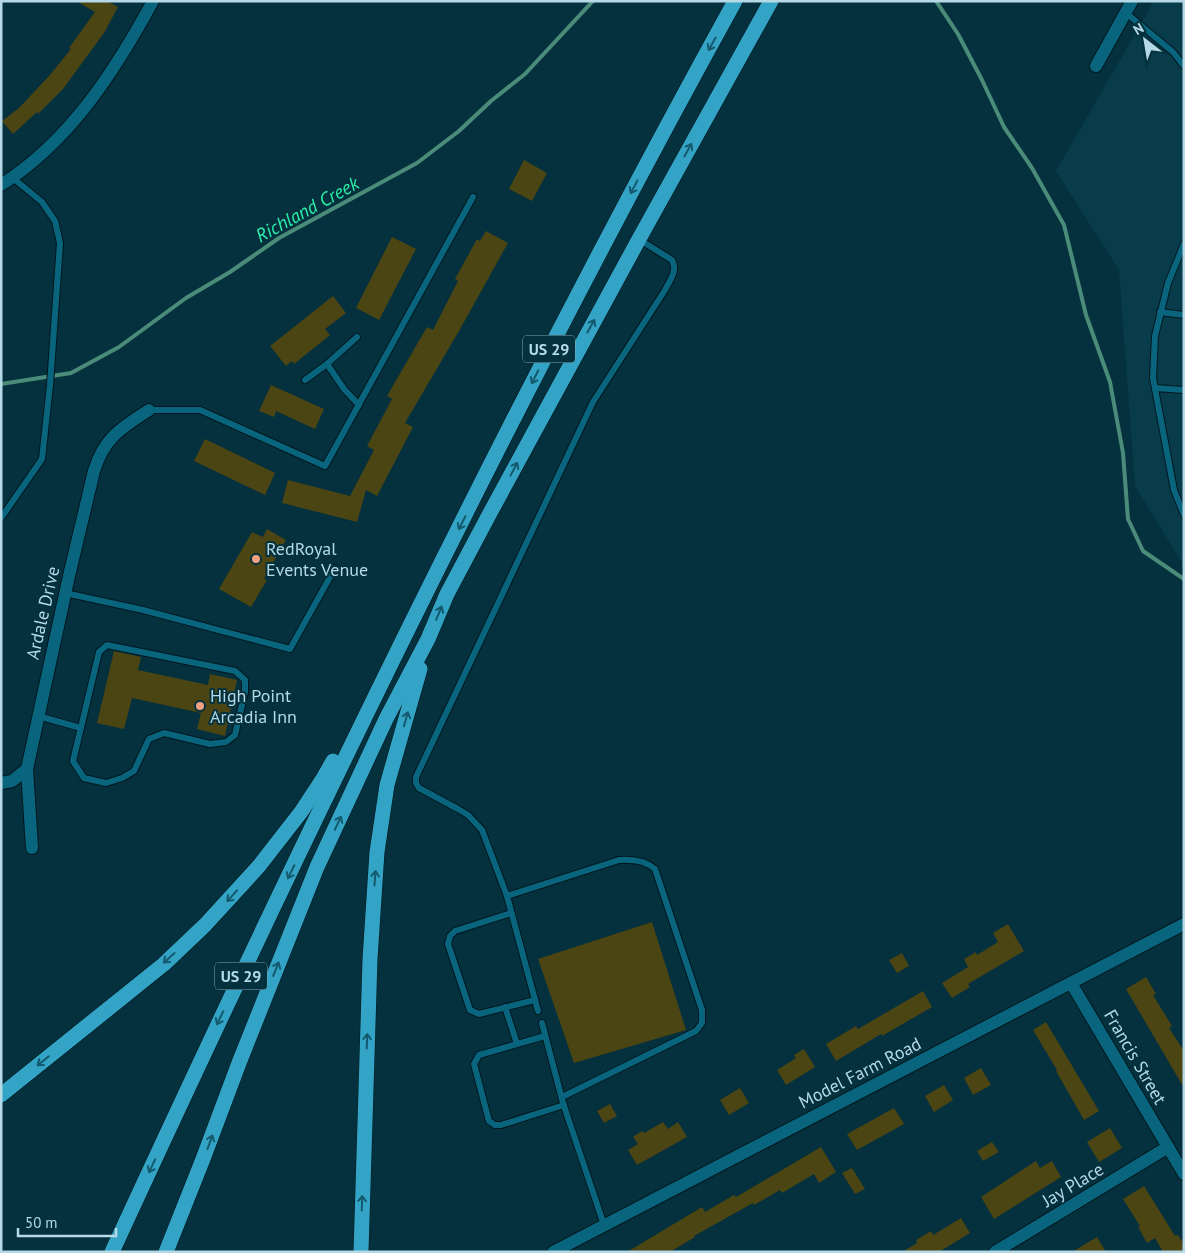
<svg xmlns="http://www.w3.org/2000/svg" width="1185" height="1253" font-family="'PT Sans',sans-serif">
<style>
.built{fill:#083c4b}
.lines{fill:none;stroke-linecap:round;stroke-linejoin:round}
.stream{stroke:#4b8b79;stroke-width:4}
.building{fill:#4b4413}
.lane-casing{stroke:#01171e;stroke-width:8}
.street-casing{stroke:#01171e;stroke-width:14}
.highway-casing{stroke:#01171e;stroke-width:16}
.lane{stroke:#09657d;stroke-width:6}
.street{stroke:#09657d;stroke-width:12}
.highway{stroke:#33a4c5;stroke-width:15}
.oneway{stroke:#14596d}
.poi-dot{fill:#f2a080;stroke:#04313d;stroke-width:2}
.labels{text-anchor:middle;stroke-width:4;stroke-linejoin:round;paint-order:stroke}
.shield{fill:#04313d;stroke:#80a7b3;stroke-width:1}
.shield-label{font-size:16px;font-weight:bold;fill:#b5d9e6}
.poi-label{font-size:18px;fill:#b5d9e6;stroke:#04313d;text-anchor:start}
.street-label{font-size:18px;fill:#b5d9e6;stroke:#04313d}
.water-label{font-size:19px;font-style:italic;fill:#29f1a9;stroke:#04313d}
</style>
<rect width="100%" height="100%" fill="#04313d"/>
<polygon class="built" points="1154,1 1184,1 1184,566 1135,486 1119,270 1056,171"/>
<g class="lines">
<g class="stream">
<polyline points="936,1 958,34 982,80 1004,127 1032,168 1064,225 1086,315 1110,382 1123,453 1128,519 1143,551 1184,579"/>
<polyline points="1,384 71,373 119,347 186,298 230,272 279,238 417,163 459,131 491,101 525,74 593,1"/>
</g>
</g>
<g class="building">
<polygon points="76,1 107,1 118,7 104,33 63,89 38,114 37,112 13,134 2,121 19,108 49,76 71,49 69,48 95,12"/>
<polygon points="524,160 547,173 532,201 509,189"/>
<polygon points="486,231 508,243 459,331 405,423 413,427 377,496 366,490 357,522 282,503 288,480 350,496 374,450 367,446 392,399 387,396 427,327 433,330 458,281 455,279 477,239 480,241"/>
<polygon points="392,237 416,249 379,320 356,308"/>
<polygon points="333,296 346,313 325,329 330,335 294,364 292,361 286,366 270,346"/>
<polygon points="271,385 324,409 315,429 276,411 274,417 259,411"/>
<polygon points="205,439 275,473 265,495 194,461"/>
<polygon points="267,529 286,540 264,579 267,580 251,607 219,589 252,532 263,537"/>
<polygon points="114,651 141,657 138,670 208,685 210,674 237,680 225,736 197,729 201,713 132,698 124,729 97,723"/>
<polygon points="652,922 686,1030 574,1063 538,959"/>
<polygon points="1008,924 1024,951 968,984 970,987 952,998 942,983 968,967 964,959 976,952 977,955 998,942 993,933"/>
<polygon points="902,953 909,966 897,973 889,960"/>
<polygon points="1146,977 1156,994 1153,995 1172,1026 1169,1028 1184,1051 1184,1088 1126,989"/>
<polygon points="923,991 932,1007 882,1036 881,1034 836,1061 826,1044 856,1026 858,1029"/>
<polygon points="1046,1022 1099,1111 1084,1120 1056,1071 1057,1070 1033,1030"/>
<polygon points="804,1049 815,1067 786,1085 777,1070 796,1058 794,1055"/>
<polygon points="981,1068 991,1085 973,1095 964,1078"/>
<polygon points="944,1085 953,1100 934,1112 925,1096"/>
<polygon points="740,1088 749,1103 729,1115 720,1100"/>
<polygon points="610,1104 617,1116 604,1123 597,1111"/>
<polygon points="894,1108 904,1124 857,1150 847,1134"/>
<polygon points="663,1122 668,1129 678,1122 687,1137 637,1165 628,1150 638,1144 633,1137 642,1131 644,1133"/>
<polygon points="1110,1128 1122,1148 1099,1162 1087,1142"/>
<polygon points="992,1142 999,1152 983,1161 977,1151"/>
<polygon points="821,1147 836,1172 819,1183 814,1174 782,1193 780,1190 754,1205 753,1203 694,1236 695,1237 670,1252 627,1252 702,1207 705,1212 734,1195 736,1197"/>
<polygon points="1036,1161 1040,1168 1052,1161 1061,1177 994,1219 981,1197"/>
<polygon points="852,1168 865,1189 855,1194 842,1173"/>
<polygon points="1144,1186 1175,1236 1178,1235 1184,1244 1184,1252 1163,1252 1155,1238 1147,1243 1138,1227 1140,1226 1123,1199"/>
<polygon points="961,1218 970,1233 939,1252 902,1252 917,1243 916,1240 931,1231 933,1235"/>
<polygon points="1097,1237 1106,1252 1072,1252"/>
</g>
<g class="lines">
<defs>
<g id="lane">
<polyline points="1126,13 1173,52 1184,66"/>
<polyline points="1184,244 1168,283 1155,336 1153,378 1174,490 1184,515"/>
<polyline points="1160,312 1184,315"/>
<polyline points="357,337 327,364 344,389 359,405"/>
<polyline points="305,380 327,364"/>
<polyline points="1155,388 1184,390"/>
<polyline points="149,410 200,410 325,466 473,197"/>
<polyline points="1,518 42,459 50,385 60,243 55,221 42,202 13,178"/>
<polyline points="65,593 143,610 290,649 335,568"/>
<polygon points="107,645 235,671 245,680 245,692 235,735 226,742 210,744 164,733 149,739 134,771 122,778 106,783 84,778 73,761 99,652"/>
<polyline points="38,716 81,728"/>
<path d="M507,896L619,860C632,859 645,860 655,869L702,1010V1023L696,1031L562,1097"/>
<polyline points="511,913 455,931 450,936 448,944 470,1010 479,1014 535,1000"/>
<polyline points="505,1007 517,1044"/>
<path d="M538,1011L507,896L482,830L468,815L458,809L419,788L416,783V777L593,402L665,290C670,280 678,271 672,260L640,240"/>
<polyline points="542,1023 563,1103 604,1225"/>
<polyline points="545,1036 479,1055 474,1064 489,1121 495,1125 501,1125 564,1105"/>
</g>
<g id="street">
<polyline points="1096,66 1132,1"/>
<path d="M1,185C70,141 115,71 153,1"/>
<polyline points="1,783 12,781 27,769"/>
<path d="M32,848L27,769L69,576L94,471C104,438 121,428 149,410"/>
<polyline points="1071,983 1184,1174"/>
<polyline points="553,1252 1184,924"/>
<polyline points="995,1252 1168,1147"/>
</g>
<g id="highway">
<polyline points="1,1095 164,964 205,925 259,866 301,812 324,777 333,761"/>
<path d="M112,1252C307,829 510,409 735,1"/>
<polyline points="166,1252 203,1159 239,1063 317,867 386,719 428,639 447,594 490,513 639,239 771,1"/>
<polyline points="361,1252 370,959 377,852 387,785 420,669"/>
</g>
</defs>
<use href="#lane" class="lane-casing"/>
<use href="#street" class="street-casing"/>
<use href="#highway" class="highway-casing"/>
<use href="#lane" class="lane"/>
<use href="#street" class="street"/>
<use href="#highway" class="highway"/>
</g>
<defs><path id="oneway-shaft" d="M-6 0H5M1.5-3L5.5 0L1.5 3" fill="none" stroke-width="1.6" stroke-linecap="round" stroke-linejoin="round" transform="scale(1.25)"/></defs>
<g class="oneway">
<use href="#oneway-shaft" transform="translate(712 44) rotate(119)"/>
<use href="#oneway-shaft" transform="translate(688 150) rotate(-61)"/>
<use href="#oneway-shaft" transform="translate(634 187) rotate(118)"/>
<use href="#oneway-shaft" transform="translate(591 326) rotate(-61)"/>
<use href="#oneway-shaft" transform="translate(535 377) rotate(117)"/>
<use href="#oneway-shaft" transform="translate(514 469) rotate(-62)"/>
<use href="#oneway-shaft" transform="translate(462 523) rotate(117)"/>
<use href="#oneway-shaft" transform="translate(439 613) rotate(-67)"/>
<use href="#oneway-shaft" transform="translate(406 719) rotate(-74)"/>
<use href="#oneway-shaft" transform="translate(338 823) rotate(-65)"/>
<use href="#oneway-shaft" transform="translate(291 872) rotate(116)"/>
<use href="#oneway-shaft" transform="translate(375 878) rotate(-86)"/>
<use href="#oneway-shaft" transform="translate(232 896) rotate(132)"/>
<use href="#oneway-shaft" transform="translate(169 958) rotate(138)"/>
<use href="#oneway-shaft" transform="translate(276 969) rotate(-68)"/>
<use href="#oneway-shaft" transform="translate(220 1018) rotate(116)"/>
<use href="#oneway-shaft" transform="translate(367 1041) rotate(-88)"/>
<use href="#oneway-shaft" transform="translate(43 1061) rotate(141)"/>
<use href="#oneway-shaft" transform="translate(210 1142) rotate(-70)"/>
<use href="#oneway-shaft" transform="translate(152 1166) rotate(115)"/>
<use href="#oneway-shaft" transform="translate(362 1203) rotate(-88)"/>
</g>
<g class="poi-dot">
<circle cx="256" cy="559" r="5"/>
<circle cx="200" cy="706" r="5"/>
</g>
<g class="labels">
<g class="shield">
<rect x="523" y="335.5" width="52" height="27" rx="4"/>
<rect x="215" y="962.5" width="52" height="27" rx="4"/>
</g>
<g class="shield-label">
<text x="549" y="355">US 29</text>
<text x="241" y="982">US 29</text>
</g>
<g class="poi-label">
<text x="266" y="555">RedRoyal<tspan x="266" dy="21">Events Venue</tspan></text>
<text x="210" y="702">High Point<tspan x="210" dy="21">Arcadia Inn</tspan></text>
</g>
<g class="street-label">
<text transform="translate(43 613) rotate(-77)" y="6">Ardale Drive</text>
<text transform="translate(1135 1057) rotate(60)" y="6">Francis Street</text>
<text transform="translate(860 1073) rotate(-27)" y="6">Model Farm Road</text>
<text transform="translate(1073 1185) rotate(-31)" y="6">Jay Place</text>
</g>
<g class="water-label">
<text transform="translate(307 209) rotate(-29)" y="7">Richland Creek</text>
</g>
</g>
<rect width="1185" height="1253" fill="none" stroke="#b5d9e6" stroke-width="5"/>
<g transform="translate(1145 40) rotate(329)" stroke="#04313d" stroke-width="4" paint-order="stroke">
<path d="M0-4L9 19L0 12L-9 19Z" fill="#b5d9e6"/>
<text y="-8" font-size="14" font-weight="bold" text-anchor="middle" fill="#b5d9e6">N</text>
</g>
<path d="M18 1228v8h98v-8" fill="none" stroke="#b5d9e6" stroke-width="2.5"/>
<text x="25" y="1228" font-size="15" fill="#b5d9e6" stroke="#04313d" stroke-width="4" paint-order="stroke">50 m</text>
</svg>
